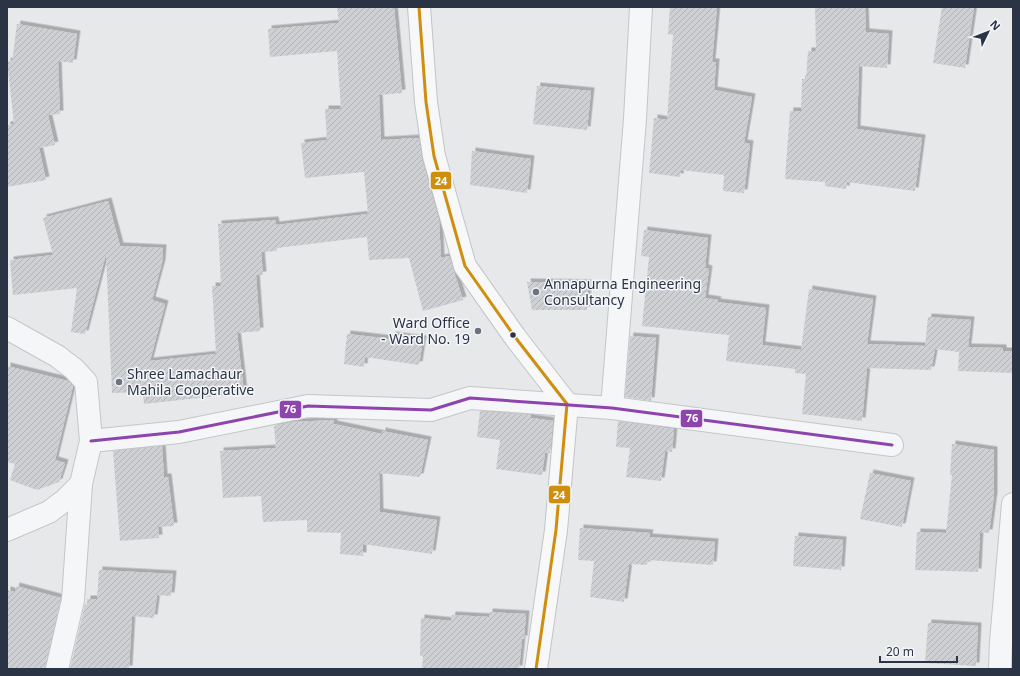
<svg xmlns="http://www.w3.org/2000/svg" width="1020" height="676" font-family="'Noto Sans',sans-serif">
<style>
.building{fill:url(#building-hatch);filter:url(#shadow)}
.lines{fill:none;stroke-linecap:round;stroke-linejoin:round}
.minor-casing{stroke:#c4c6c8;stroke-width:24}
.major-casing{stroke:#c2c5c8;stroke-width:24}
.minor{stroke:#f5f6f7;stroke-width:22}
.major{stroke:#f8f8f8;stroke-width:22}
.bus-1-casing{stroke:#f4f6f9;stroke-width:6}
.bus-2-casing{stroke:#f4f6f9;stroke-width:6}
.bus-1{stroke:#ce8f0e;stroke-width:3}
.bus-2{stroke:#8e44ad;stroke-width:3}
.poi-dot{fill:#6c737f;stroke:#f4f6f9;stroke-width:1.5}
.bus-dot{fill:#2b3445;stroke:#f4f6f9;stroke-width:1.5}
.labels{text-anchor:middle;stroke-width:3;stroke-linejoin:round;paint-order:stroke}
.poi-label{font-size:14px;fill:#2b3445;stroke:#f4f6f9;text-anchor:start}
.line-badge{stroke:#f4f6f9;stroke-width:1.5}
.badge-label{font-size:11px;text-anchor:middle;font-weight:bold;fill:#fff}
</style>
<defs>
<pattern id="building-hatch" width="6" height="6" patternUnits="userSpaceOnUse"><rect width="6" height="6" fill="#ced0d3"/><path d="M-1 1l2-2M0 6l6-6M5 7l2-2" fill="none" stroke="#b1b3b6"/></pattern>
<filter id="shadow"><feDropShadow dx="3.5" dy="-3.5" stdDeviation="0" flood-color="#0004"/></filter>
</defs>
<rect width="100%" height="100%" fill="#e6e8ea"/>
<g class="building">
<polygon points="337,7 394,7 402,93 379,95 381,140 419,138 422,159 439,220 441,258 449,256 463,300 423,311 409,258 369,260 367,237 277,248 277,251 261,252 263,275 256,275 260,331 237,333 244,393 144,404 143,392 112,393 106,254 85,334 71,332 77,288 13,295 10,260 53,255 43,218 108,201 120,246 163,248 162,263 152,300 165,304 150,361 216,354 212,286 221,286 218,224 275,220 276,225 368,214 364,172 305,178 301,143 327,140 325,109 341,109 337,51 270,57 268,29 339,23"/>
<polygon points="670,7 717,7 712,62 716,62 714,90 752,97 744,143 750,144 744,193 723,191 724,175 681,170 680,177 649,173 654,118 667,120 673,35 668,34"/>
<polygon points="815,7 865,7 866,32 889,34 887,68 859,66 857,129 922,138 915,191 847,182 846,189 825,186 825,182 785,179 790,111 801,111 802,79 806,79 808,51 816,51"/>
<polygon points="942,7 974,7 965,68 933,63"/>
<polygon points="17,24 77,34 73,63 58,61 60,114 48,115 55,145 39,148 46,180 7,187 7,125 14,124 7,61 12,62"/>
<polygon points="537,86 591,91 587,130 533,124"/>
<polygon points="472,151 531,159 527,193 470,185"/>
<polygon points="644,230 708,238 705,268 709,269 705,298 718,300 717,302 766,308 762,345 801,350 809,289 873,299 867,344 925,346 928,317 971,320 968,347 1003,348 1003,351 1013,351 1013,373 958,371 959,352 935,349 931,370 867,368 862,421 802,414 806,374 795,373 795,369 726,361 729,335 642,326 649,257 641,256"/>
<polygon points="527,282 588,283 587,310 532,310"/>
<polygon points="347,334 391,339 392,335 423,339 419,365 365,357 364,367 344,364"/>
<polygon points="630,336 656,338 651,401 625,397"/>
<polygon points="7,366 68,381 73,386 55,460 65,463 59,482 37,490 10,480 15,464 7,462"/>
<polygon points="480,411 525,414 531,415 531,418 553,421 550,453 545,453 542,475 496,469 500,440 477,437"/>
<polygon points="334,420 334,424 382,434 382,431 428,440 420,477 379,473 380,512 437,520 432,554 363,544 363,556 340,554 341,533 307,532 307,520 263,522 261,496 223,498 220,451 276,448 274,426 292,422"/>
<polygon points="618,421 674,429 672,452 665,451 661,481 626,477 630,448 616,447"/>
<polygon points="952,444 994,450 994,496 989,533 980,532 978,572 915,570 917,532 946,533 952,475 950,475"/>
<polygon points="162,446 164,477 168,477 174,526 158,527 159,538 120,541 113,451"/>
<polygon points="870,473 911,481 902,527 860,519"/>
<polygon points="580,528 650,533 649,537 715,542 713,565 648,560 647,565 629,564 624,602 590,597 594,561 578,560"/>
<polygon points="795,536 843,540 841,570 793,566"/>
<polygon points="99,570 173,574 171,596 157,595 154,618 132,616 129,669 70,669 85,604 87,605 87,599 97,599"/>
<polygon points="16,586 61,598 45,669 7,669 7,590 15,592"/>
<polygon points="489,612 526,614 524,639 522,639 519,669 422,669 423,656 420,656 421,618 451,621 452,615 489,617"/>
<polygon points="928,623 978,626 976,666 925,663"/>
</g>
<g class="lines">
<defs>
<g id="minor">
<polyline points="7,328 57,356 74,369 86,382 91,441 81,484 73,600 57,669"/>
<polyline points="612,408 635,119 641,7"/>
<polyline points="91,441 179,432 308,406 431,410 470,398 612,408 892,445"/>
<polyline points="7,530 49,512 65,500 81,484"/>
<polyline points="1000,669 1001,642 1013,504"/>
</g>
<polyline id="major" points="419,7 426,102 434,156 465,266 515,337 567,404 556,530 536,669"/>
</defs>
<use href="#minor" class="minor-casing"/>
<use href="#major" class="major-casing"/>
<use href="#minor" class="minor"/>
<use href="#major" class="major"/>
<defs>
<polyline id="bus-1" points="419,7 426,102 434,156 465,266 515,337 567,404 556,530 536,669"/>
<polyline id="bus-2" points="91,441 179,432 308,406 431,410 470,398 612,408 892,445"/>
</defs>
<use href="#bus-1" class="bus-1-casing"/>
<use href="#bus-2" class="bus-2-casing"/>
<use href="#bus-1" class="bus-1"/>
<use href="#bus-2" class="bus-2"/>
</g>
<g class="poi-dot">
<circle cx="536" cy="292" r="4"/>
<circle cx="478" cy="331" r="4"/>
<circle cx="119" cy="382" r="4"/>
</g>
<circle class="bus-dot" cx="513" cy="335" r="3.5"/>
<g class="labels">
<g class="poi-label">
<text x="544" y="289">Annapurna Engineering<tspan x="544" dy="16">Consultancy</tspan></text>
<text x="470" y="328" text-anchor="end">Ward Office<tspan x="470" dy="16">- Ward No. 19</tspan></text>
<text x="127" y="379">Shree Lamachaur<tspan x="127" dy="16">Mahila Cooperative</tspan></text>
</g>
</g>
<g class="line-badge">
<rect x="430" y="171" width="22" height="19" rx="4" fill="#ce8f0e"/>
<rect x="279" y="400" width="23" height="19" rx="4" fill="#8e44ad"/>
<rect x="680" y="409" width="23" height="19" rx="4" fill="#8e44ad"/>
<rect x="548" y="485" width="23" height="19" rx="4" fill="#ce8f0e"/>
</g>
<g class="badge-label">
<text x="441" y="185">24</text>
<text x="290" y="413">76</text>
<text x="692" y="422">76</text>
<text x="559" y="499">24</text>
</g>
<rect width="1020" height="676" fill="none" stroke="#2b3445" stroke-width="16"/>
<g transform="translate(988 32) rotate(47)" stroke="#f4f6f9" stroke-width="3" paint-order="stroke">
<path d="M0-3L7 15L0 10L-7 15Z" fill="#2b3445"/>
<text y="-6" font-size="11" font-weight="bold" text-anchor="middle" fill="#2b3445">N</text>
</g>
<path d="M880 656v6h77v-6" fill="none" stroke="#2b3445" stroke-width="2"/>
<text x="886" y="656" font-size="12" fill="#2b3445" stroke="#f4f6f9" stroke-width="3" paint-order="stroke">20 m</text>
</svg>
